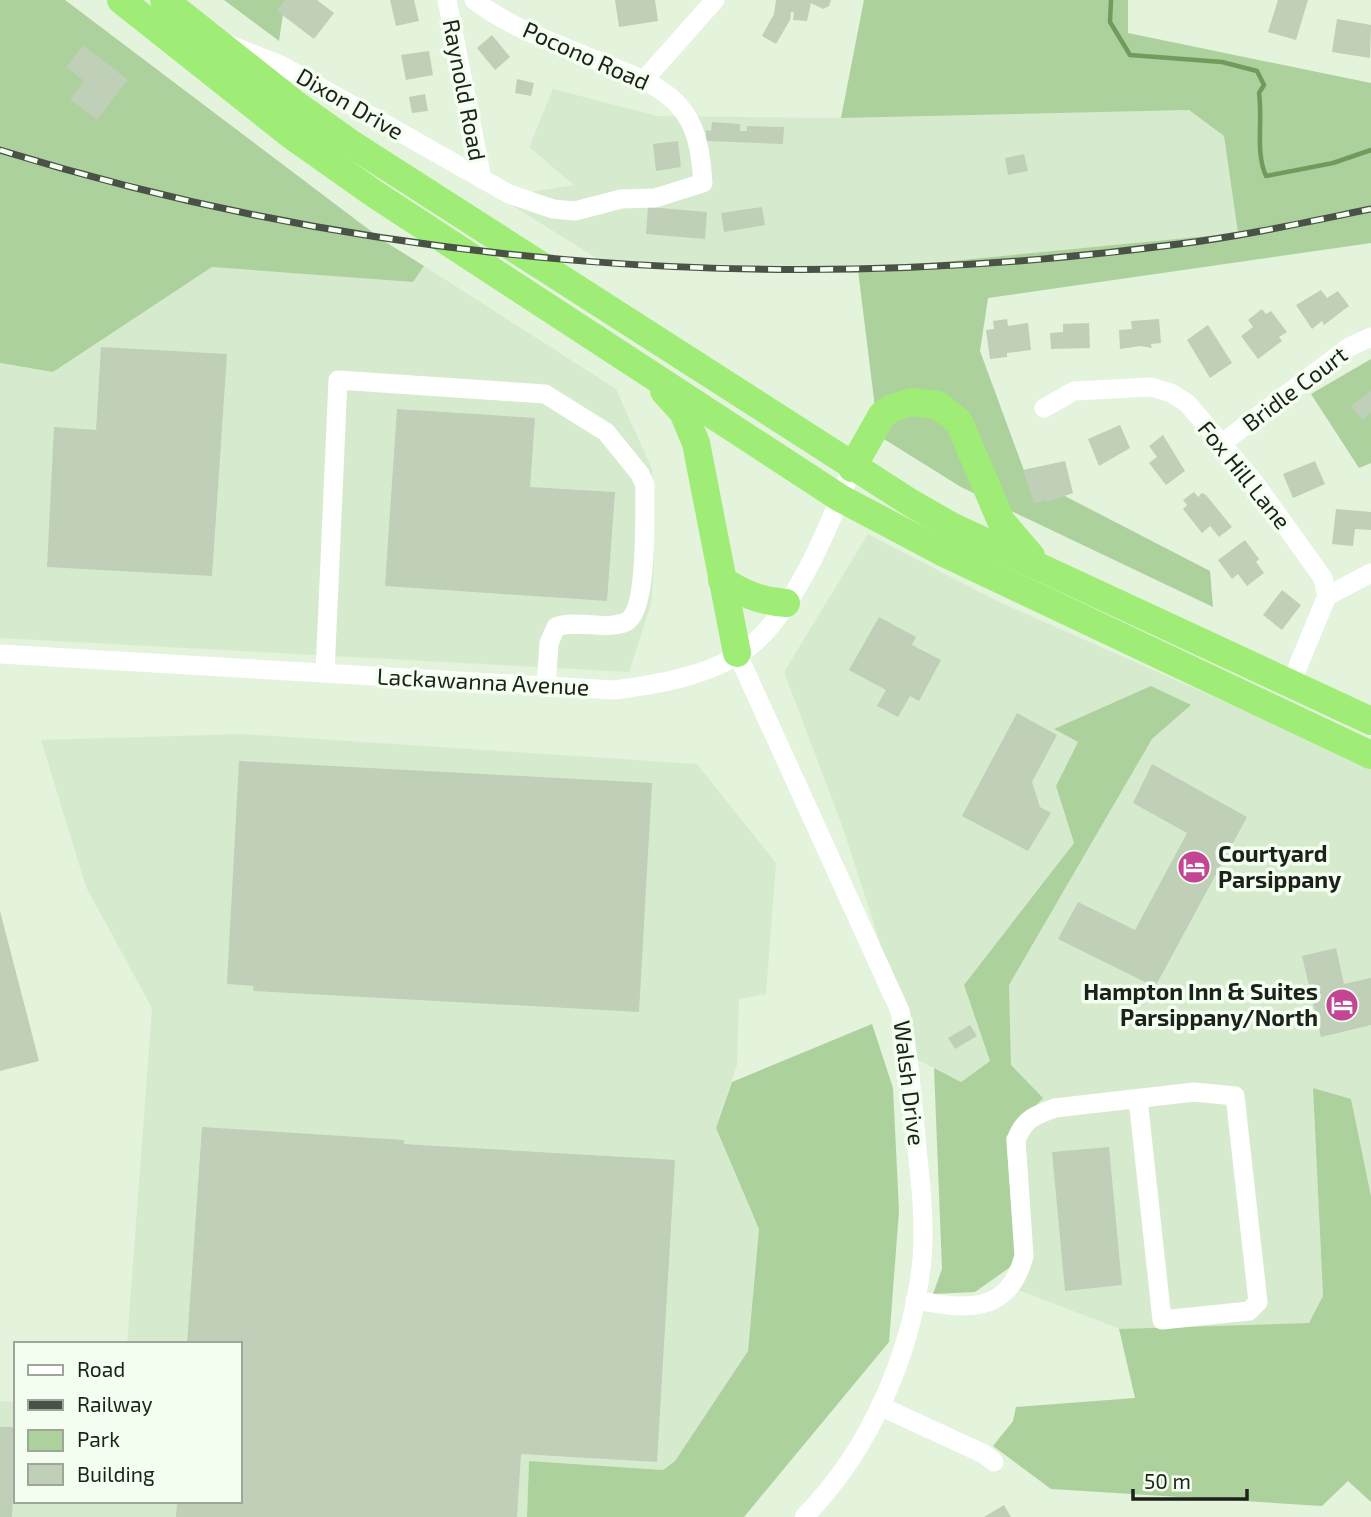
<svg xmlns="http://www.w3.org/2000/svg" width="1371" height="1517" font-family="'Exo 2',sans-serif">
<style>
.built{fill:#d6ebcd}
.green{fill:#add19c}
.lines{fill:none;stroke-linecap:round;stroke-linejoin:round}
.stream{stroke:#719b5d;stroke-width:4.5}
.building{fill:#bfcfb8}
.minor{stroke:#fff;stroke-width:19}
.highway{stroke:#9fed76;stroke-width:28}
.rail-casing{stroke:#4a5247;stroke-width:7}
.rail{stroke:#f4fef0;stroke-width:4.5;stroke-dasharray:13;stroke-linecap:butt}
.labels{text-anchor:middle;stroke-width:7;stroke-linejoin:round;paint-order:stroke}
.street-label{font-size:23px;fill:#1c221a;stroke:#f4fef0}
.poi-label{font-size:23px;font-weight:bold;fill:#1c221a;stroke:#f4fef0;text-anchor:start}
</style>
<rect width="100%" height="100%" fill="#e3f3dc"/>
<g class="built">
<polygon points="553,89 657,116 841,118 1189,110 1224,136 1238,233 858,270 603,262 499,197 574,185 529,147"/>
<polygon points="424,266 616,389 652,469 654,567 651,604 629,672 0,638 0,363 53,372 212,267 412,282"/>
<polygon points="868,534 1001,603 1371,766 1371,1196 1351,1100 1313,1088 1323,1297 1274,1388 1018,1290 1005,1136 1011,1066 1009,985 1152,739 1190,706 1055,729 1078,742 1056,786 1074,843 964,985 990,1061 961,1082 912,1057 889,971 843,828 784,672"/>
<polygon points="242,734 697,764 776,863 766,994 739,999 737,1065 716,1128 759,1229 748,1351 675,1461 663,1470 529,1461 527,1517 0,1517 0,1401 16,1402 16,1501 240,1501 240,1344 127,1344 152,1008 86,887 41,740"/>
</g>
<g class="green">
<polygon points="0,0 65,0 384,241 424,266 413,282 212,267 53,372 0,363"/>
<polygon points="224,0 285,0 279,41"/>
<polygon points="864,0 1128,0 1128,33 1371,83 1371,243 988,298 980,351 1026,476 1210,571 1213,607 961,487 871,431 877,424 858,270 1238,233 1224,136 1189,110 841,118"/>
<polygon points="1371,359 1371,463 1359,468 1311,394"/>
<polygon points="1151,686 1191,705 1152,739 1009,985 1011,1065 1043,1098 1006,1137 1016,1263 975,1292 933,1294 942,1269 934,1068 961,1082 990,1061 964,985 1074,843 1056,786 1078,742 1054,729"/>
<polygon points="872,1024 893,1088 899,1211 889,1342 744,1517 527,1517 529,1461 663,1470 675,1461 748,1351 759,1229 716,1128 732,1082"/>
<polygon points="1313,1088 1351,1099 1371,1196 1371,1502 1348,1481 1322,1506 1051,1489 993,1446 1013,1421 1016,1407 1135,1398 1119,1329 1309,1323 1323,1296"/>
</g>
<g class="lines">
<path class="stream" d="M1111,0L1110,22L1130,55L1222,62L1257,71L1264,85L1259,93C1263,120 1255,152 1266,176L1333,163L1371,150"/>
</g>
<g class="building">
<polygon points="285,0 317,0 334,13 314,39 277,11"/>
<polygon points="390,0 414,0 419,21 396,26"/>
<polygon points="615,0 655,0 658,21 619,27"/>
<polygon points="776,0 831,0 829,6 823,9 811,3 807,21 793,20 794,12 791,12 790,20 776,44 762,36 774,14"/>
<polygon points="1278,0 1308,0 1296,40 1268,32"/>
<polygon points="1337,19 1371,25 1370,58 1332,52"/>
<polygon points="492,35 510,57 495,70 477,48"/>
<polygon points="83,45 128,80 97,120 70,99 84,81 66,67"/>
<polygon points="429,51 433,75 406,80 401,55"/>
<polygon points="517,79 534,83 531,96 515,93"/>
<polygon points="425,94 428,111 412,113 409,97"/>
<polygon points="712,122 740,124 740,131 747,131 747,126 784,127 783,144 706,141 706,130 711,131"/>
<polygon points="678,141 681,167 656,171 653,144"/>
<polygon points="1024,154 1028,171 1008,175 1005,158"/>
<polygon points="648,207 707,212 705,239 646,234"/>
<polygon points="762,207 765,225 724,232 721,213"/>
<polygon points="1321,290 1327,298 1338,291 1349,306 1324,325 1322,321 1312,329 1296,305"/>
<polygon points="1262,309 1266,314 1271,311 1287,332 1279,337 1282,341 1258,359 1241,336 1253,327 1248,320"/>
<polygon points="1007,319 1008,326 1028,323 1031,350 1007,353 1007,357 990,359 986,330 994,329 993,321"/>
<polygon points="1159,319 1161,343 1151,344 1152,348 1141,346 1120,349 1119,330 1132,329 1131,321"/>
<polygon points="1089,323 1090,348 1051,349 1050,333 1063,332 1063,324"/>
<polygon points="1208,325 1232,363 1210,378 1187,340"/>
<polygon points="101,347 227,354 212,576 47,567 54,427 96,430"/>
<polygon points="1371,391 1371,413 1362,420 1351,406"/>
<polygon points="397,409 535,418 530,487 615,492 607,601 385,586"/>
<polygon points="1120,425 1130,448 1099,466 1088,439"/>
<polygon points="1163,435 1185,471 1166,485 1149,463 1157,457 1149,446"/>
<polygon points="1065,461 1073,493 1047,502 1046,500 1034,503 1023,470"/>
<polygon points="1315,461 1325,484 1293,498 1283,474"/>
<polygon points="1194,492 1198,497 1202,493 1206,495 1232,527 1219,537 1210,526 1202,533 1183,509 1187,505 1183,500"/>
<polygon points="1336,509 1371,512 1371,530 1355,529 1353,546 1332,544"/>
<polygon points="1245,540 1259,559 1256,562 1264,573 1247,586 1238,574 1232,579 1218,560"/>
<polygon points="1282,590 1301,605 1282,630 1263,615"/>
<polygon points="879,617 916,637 912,645 941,660 919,701 910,696 898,717 877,706 886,690 849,670"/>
<polygon points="1017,713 1057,735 1032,782 1040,807 1051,813 1028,851 962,816"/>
<polygon points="239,761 652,783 639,1012 253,991 254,986 227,984"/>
<polygon points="1152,764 1247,817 1155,987 1058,939 1078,902 1135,930 1187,833 1133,803"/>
<polygon points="0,911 39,1061 0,1071"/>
<polygon points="1336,948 1344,984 1371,978 1371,1025 1321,1037 1302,956"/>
<polygon points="970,1025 977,1036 955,1049 948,1038"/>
<polygon points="202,1127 404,1140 404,1144 675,1160 657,1462 521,1454 517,1517 176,1517 177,1501 240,1501 240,1344 187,1344"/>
<polygon points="1109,1147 1122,1285 1065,1291 1052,1152"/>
<polygon points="0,1427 16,1427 12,1517 0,1517"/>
<polygon points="1004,1505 1011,1517 984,1517"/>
</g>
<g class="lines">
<g class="minor">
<polyline points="447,0 482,179"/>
<path d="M230,45L281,65L509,194L553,209L575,211L621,199L655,198L703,183C701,158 699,133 684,112C664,84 628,74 598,61C556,43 510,28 474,0"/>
<polyline points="644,80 715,0"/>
<polyline points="1044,408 1074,391 1151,387 1171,393 1187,403 1254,482 1323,578 1327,596 1291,683"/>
<polyline points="1221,444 1349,347 1371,337"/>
<polyline points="1327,596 1371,573"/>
<path d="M737,653L900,1011C909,1057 913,1103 917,1149C921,1186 925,1223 922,1260C912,1354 870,1450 804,1517"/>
<path d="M0,654L614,690C660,684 718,675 754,643C798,604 831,522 852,468"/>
<path d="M325,673L338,380L545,394L606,432L640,474L645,485C644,511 649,611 626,622C605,631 578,619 556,627L549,643L546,686"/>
<path d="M915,1300C965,1309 1008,1316 1024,1256L1016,1140C1024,1119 1035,1115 1055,1108L1194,1092L1235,1096L1258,1302L1249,1311L1162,1320L1138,1099"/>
<polyline points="880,1406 984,1454 994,1462"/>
</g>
<g class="highway">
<polyline points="121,0 291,135 376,195 840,498 940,551 1371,755"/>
<polyline points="164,0 295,104 350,143 911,503 951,526 1371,721"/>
<polyline points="664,391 683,412 696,443 737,653"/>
<polyline points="852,468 882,415 892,408 911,402 938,405 959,422 1001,521 1031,556"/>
<path d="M722,580C743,594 761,601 786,603"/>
</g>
<defs>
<path id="rail" d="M0,150C382,268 784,297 1179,244C1243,236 1307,222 1371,209"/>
</defs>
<use href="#rail" class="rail-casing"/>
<use href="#rail" class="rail"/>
</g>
<defs>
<symbol id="hotel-disc" viewBox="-11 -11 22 22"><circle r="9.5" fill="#c34593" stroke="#f4fef0"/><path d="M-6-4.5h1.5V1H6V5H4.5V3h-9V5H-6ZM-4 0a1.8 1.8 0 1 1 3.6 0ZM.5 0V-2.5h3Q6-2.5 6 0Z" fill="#fff"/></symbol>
</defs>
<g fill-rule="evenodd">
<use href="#hotel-disc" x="1175" y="848" width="38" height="38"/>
<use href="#hotel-disc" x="1323" y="986" width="38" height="38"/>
</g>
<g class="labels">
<g class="street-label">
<text transform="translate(586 56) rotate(24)" y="8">Pocono Road</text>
<text transform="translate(464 90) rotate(79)" y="8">Raynold Road</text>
<text transform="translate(350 104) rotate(30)" y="8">Dixon Drive</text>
<text transform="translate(1295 389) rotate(-37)" y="8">Bridle Court</text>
<text transform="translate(1244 475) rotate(51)" y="8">Fox Hill Lane</text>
<text transform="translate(483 682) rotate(3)" y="8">Lackawanna Avenue</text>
<text transform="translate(909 1083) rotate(83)" y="8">Walsh Drive</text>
</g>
<g class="poi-label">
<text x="1218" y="862">Courtyard<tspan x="1218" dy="26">Parsippany</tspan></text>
<text x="1318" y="1000" text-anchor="end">Hampton Inn &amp; Suites<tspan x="1318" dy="26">Parsippany/North</tspan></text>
</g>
</g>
<rect x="14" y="1342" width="228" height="161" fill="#f4fef0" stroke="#9ea69a" stroke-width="2"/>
<rect x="28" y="1365" width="35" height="10" fill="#ffffff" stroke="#9ea69a" stroke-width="2"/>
<text x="77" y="1377" font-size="21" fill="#1c221a">Road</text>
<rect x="28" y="1400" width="35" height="10" fill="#4a5247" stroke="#9ea69a" stroke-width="2"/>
<text x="77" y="1412" font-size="21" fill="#1c221a">Railway</text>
<rect x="28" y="1430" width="35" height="21" fill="#add19c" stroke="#9ea69a" stroke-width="2"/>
<text x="77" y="1447" font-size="21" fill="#1c221a">Park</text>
<rect x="28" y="1464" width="35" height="21" fill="#bfcfb8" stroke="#9ea69a" stroke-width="2"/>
<text x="77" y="1482" font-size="21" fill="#1c221a">Building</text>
<path d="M1133 1489v10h114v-10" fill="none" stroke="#1c221a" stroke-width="3.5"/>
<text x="1144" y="1489" font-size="21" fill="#1c221a" stroke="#f4fef0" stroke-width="5" paint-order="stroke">50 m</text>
</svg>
